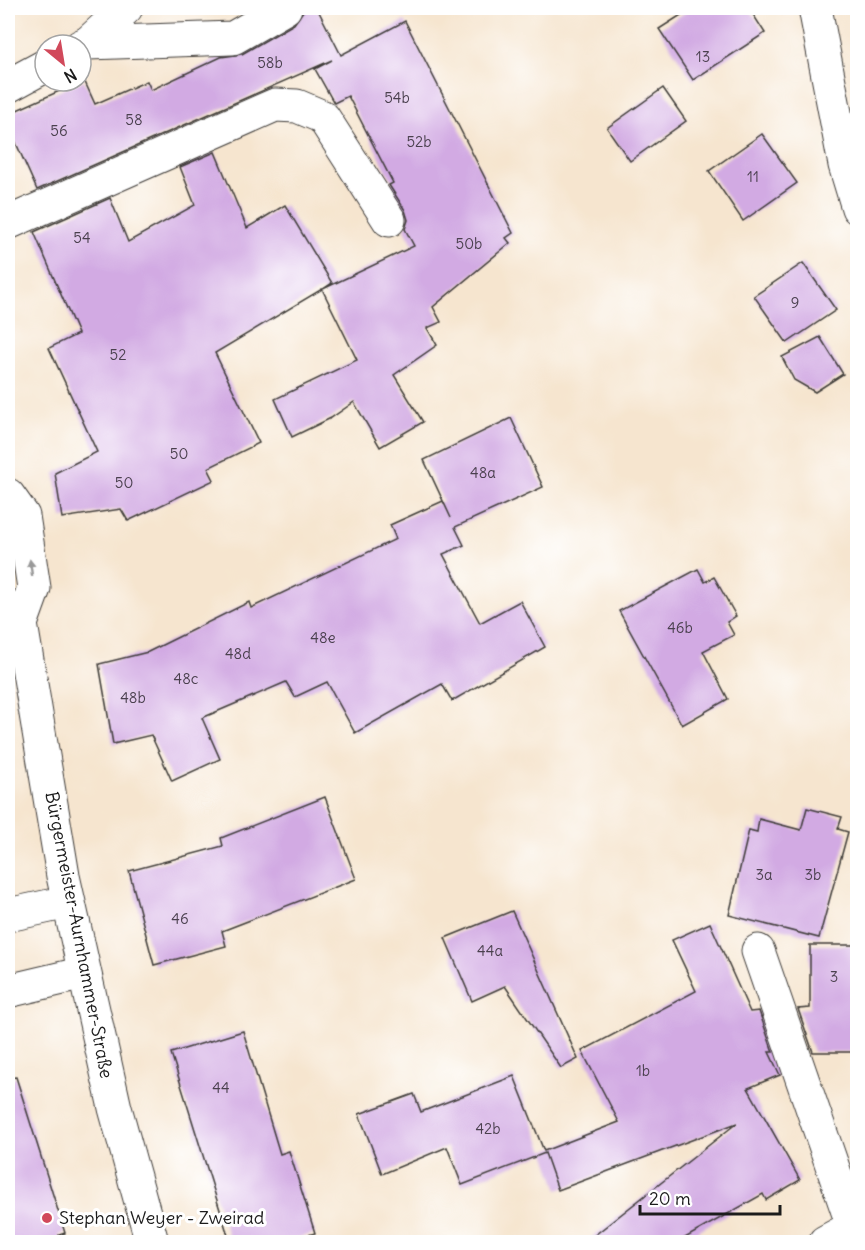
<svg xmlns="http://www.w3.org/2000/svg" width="865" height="1250" font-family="Delius,sans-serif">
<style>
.building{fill:#d2aae3}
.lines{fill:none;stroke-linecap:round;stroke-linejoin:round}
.minor-casing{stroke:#3d3a37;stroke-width:35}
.minor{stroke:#fff;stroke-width:33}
.oneway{fill:#999}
.poi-dot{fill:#d1495b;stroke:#fff;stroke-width:2}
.labels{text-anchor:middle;stroke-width:6;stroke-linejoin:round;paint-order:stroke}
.number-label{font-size:15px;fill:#4a404e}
.street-label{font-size:18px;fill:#1c1c1c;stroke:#fff}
.poi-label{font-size:18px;fill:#1c1c1c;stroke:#fff;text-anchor:start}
</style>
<rect width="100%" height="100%" fill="#fff"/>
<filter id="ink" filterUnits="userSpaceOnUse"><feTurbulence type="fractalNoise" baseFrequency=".0167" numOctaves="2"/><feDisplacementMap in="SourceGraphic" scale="12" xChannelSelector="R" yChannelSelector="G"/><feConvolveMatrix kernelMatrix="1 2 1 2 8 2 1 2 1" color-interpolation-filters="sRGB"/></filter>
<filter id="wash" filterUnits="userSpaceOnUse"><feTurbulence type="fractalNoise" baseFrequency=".008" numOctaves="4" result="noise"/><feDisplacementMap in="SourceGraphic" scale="24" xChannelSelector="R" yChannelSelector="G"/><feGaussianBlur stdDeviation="1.35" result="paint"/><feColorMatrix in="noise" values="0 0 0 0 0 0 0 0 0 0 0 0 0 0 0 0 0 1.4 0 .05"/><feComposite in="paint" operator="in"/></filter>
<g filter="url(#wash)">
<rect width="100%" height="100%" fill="#f6e5cf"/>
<g id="blocks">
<g class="building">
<polygon points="310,8 317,8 341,55 405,21 513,233 506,238 510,243 433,307 441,322 427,328 437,345 394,375 423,422 380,447 354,402 331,418 292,437 275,399 357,360 322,289 215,353 259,443 208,468 214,480 128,521 121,509 62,518 55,473 97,452 49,348 78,334 34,232 110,198 128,242 195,205 180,167 215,152 247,228 285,205 332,283 323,289 414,246 405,229 408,220 405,210 389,185 393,183 348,96 334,103 315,69 332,60 37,190 8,125 8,114 84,80 95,104 147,81 151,90 221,57 242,54 294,24 303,11"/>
<polygon points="692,8 749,8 765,33 693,80 659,29"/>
<polygon points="663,88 686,121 630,161 607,128"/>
<polygon points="762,134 797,183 743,221 709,171"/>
<polygon points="803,263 836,310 787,343 754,296"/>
<polygon points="820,337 843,374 815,392 794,380 782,357"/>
<polygon points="511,418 543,487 455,527 464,545 443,554 480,623 520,601 545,647 452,701 442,684 355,733 327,682 295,697 286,682 202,718 220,759 172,781 151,735 113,744 99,664 148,652 249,602 251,608 396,539 390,525 443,501 451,518 424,460"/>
<polygon points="698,569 705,582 714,577 736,616 727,622 734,635 703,651 728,699 682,725 619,611"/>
<polygon points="325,797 356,879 222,931 226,946 154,965 129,871 223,846 221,838"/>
<polygon points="807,808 842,817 838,829 848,832 819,938 729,915 749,830 757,832 759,819 801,830"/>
<polygon points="512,911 578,1059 561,1068 505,986 472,1001 445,938"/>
<polygon points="710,923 750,1012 759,1011 773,1052 769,1052 780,1075 748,1088 800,1180 766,1200 763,1194 678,1242 586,1242 737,1123 558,1190 545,1153 462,1185 447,1147 382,1174 359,1114 414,1094 421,1112 514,1076 544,1151 619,1122 582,1051 696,991 672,940"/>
<polygon points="810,945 858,945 858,1052 813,1052 798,1009 810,1008"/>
<polygon points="243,1031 280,1154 289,1151 315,1233 285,1242 230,1242 171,1053"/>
<polygon points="16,1077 65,1233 59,1235 61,1242 8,1242 8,1078"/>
</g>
</g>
</g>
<g filter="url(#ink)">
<use href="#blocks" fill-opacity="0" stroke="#3d3a37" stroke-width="1.5"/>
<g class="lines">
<defs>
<g id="minor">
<polyline points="815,8 845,165 858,208"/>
<polyline points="88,43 126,8"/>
<polyline points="81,46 88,43 233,38 285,8"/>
<polyline points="8,86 45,66"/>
<polyline points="8,223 275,105 297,106 323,117 389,220"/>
<polyline points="8,495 23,516 34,588 21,624"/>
<polyline points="8,607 21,624 63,876 115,1108 152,1242"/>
<polyline points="8,915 68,902"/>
<polyline points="758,951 853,1226"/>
<polyline points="8,991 84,973"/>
<polyline points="825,1242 858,1224"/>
</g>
</defs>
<use href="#minor" class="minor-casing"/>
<use href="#minor" class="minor"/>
</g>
<defs><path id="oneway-solid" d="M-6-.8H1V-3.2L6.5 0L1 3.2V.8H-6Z" transform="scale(1.5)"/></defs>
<use class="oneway" href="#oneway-solid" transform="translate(31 568) rotate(-98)"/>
</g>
<circle class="poi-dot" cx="47" cy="1218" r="6"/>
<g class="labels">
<g class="number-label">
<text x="703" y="62">13</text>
<text x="270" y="68">58b</text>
<text x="397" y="103">54b</text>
<text x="134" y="125">58</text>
<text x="59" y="136">56</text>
<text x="419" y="147">52b</text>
<text x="753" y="182">11</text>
<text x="82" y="243">54</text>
<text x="469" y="249">50b</text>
<text x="795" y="308">9</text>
<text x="118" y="360">52</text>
<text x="179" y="459">50</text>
<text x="483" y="478">48a</text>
<text x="124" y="488">50</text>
<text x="680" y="633">46b</text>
<text x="323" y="643">48e</text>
<text x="238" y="659">48d</text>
<text x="186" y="684">48c</text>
<text x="133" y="703">48b</text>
<text x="764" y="880">3a</text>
<text x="813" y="880">3b</text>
<text x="180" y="924">46</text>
<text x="490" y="956">44a</text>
<text x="834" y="982">3</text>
<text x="643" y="1076">1b</text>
<text x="221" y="1093">44</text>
<text x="488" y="1134">42b</text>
</g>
<g class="street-label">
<text transform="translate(79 935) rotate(79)" y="6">Bürgermeister-Aurnhammer-Straße</text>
</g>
<g class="poi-label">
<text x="59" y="1224">Stephan Weyer - Zweirad</text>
</g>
</g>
<rect width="865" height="1250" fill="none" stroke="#fff" stroke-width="30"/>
<g transform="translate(63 63) rotate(150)"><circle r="28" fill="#ffffff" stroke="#a4a4a4" stroke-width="1.5"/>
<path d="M0-4.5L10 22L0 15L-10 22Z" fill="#d1495b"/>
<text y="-9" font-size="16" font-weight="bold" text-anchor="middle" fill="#1c1c1c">N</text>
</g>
<path d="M640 1205v9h140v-9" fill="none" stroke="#1c1c1c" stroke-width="3"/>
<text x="649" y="1205" font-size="18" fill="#1c1c1c" stroke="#ffffff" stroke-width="4.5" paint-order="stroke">20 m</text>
</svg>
